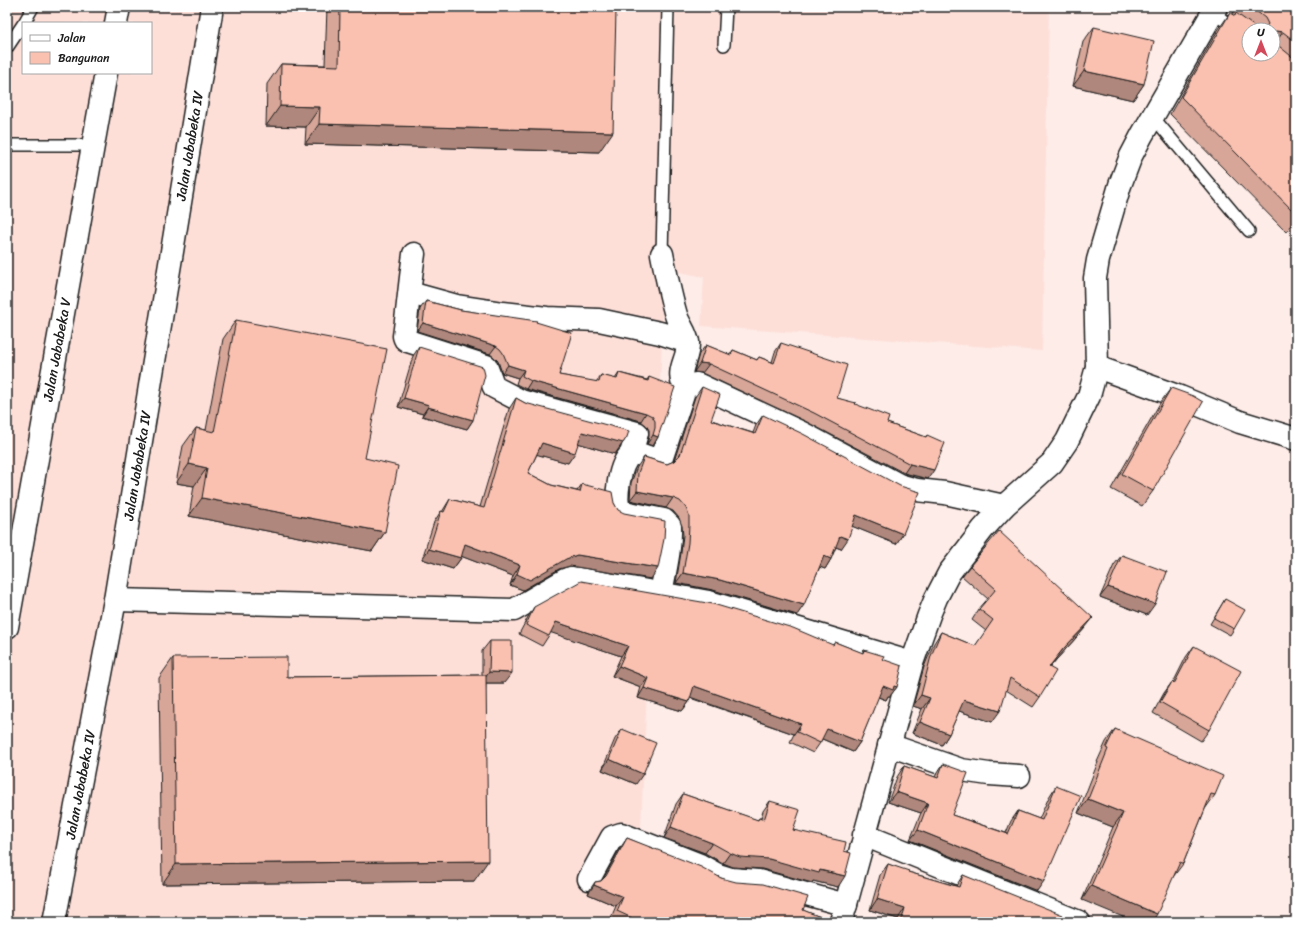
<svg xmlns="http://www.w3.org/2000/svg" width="1303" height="929" font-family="Sriracha,sans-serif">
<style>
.built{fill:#fddfd8;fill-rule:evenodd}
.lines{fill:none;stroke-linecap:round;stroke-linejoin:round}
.lane-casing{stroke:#1c1c1c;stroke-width:14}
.street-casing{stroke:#1c1c1c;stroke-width:25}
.secondary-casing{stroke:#1c1c1c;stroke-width:25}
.lane{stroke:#fff;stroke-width:11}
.street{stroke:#fff;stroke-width:22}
.secondary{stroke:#fff;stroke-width:22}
.wall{fill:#d7a698;stroke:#1c1c1c}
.shaded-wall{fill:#af877c;stroke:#1c1c1c}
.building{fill:#fac1b1;stroke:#1c1c1c}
.labels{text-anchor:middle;stroke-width:3;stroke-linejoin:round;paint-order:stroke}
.street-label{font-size:14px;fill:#1c1c1c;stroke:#fff}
</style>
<rect width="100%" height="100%" fill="#feece8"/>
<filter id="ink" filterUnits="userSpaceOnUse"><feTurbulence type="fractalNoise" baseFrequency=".025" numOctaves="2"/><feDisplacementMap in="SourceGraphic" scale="8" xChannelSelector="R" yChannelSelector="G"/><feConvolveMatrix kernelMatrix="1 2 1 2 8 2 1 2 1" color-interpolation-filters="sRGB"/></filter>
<g filter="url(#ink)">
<g class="built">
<path d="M7,7H1049L1042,351L701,326L704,277L665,269L637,922H7ZM23,23H151V73H23Z"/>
<polygon points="1296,188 1296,234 1279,224"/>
</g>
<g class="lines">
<defs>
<g id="lane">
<polyline points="1213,12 1249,40"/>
<polyline points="24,23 33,7"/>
<polyline points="724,45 726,7"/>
<polyline points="7,48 23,24"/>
<polyline points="1153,117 1249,231"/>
<polyline points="7,145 93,145"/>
<polyline points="662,254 668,7"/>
</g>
<g id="street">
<path d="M414,254C410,281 408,308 404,336L405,339L408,341L486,366L494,387L521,401L637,433L631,454"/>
<path d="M662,254C666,274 670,295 676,315C679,325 687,333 688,344C688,361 675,370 685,388"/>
<polyline points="410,293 457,306 503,313 547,318 599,320 660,333 688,342"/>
<polyline points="1097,367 1180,397 1240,422 1296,439"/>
<path d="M661,593C665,571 671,548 670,526L664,520L619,511C615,497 619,464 631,454H639L659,461L661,460L685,388L690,385L697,384L802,433L899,485L917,490L945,493L1004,506"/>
<polyline points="115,600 514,610 565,580 570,578 575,578 709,602 912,663"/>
<polyline points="889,745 961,770 989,774 1019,776"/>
<polyline points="864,835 1079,922"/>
<polyline points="589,879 612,837 621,834 700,865 718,875 731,879 759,881 846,905"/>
<polyline points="841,922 912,663 929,615 936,598 949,573 983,529 1004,506 1052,463 1067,441 1089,396 1097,367 1095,278 1098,260 1120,185 1131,156 1142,135 1216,7"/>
</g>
<g id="secondary">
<polyline points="116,23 119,7"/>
<path id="s1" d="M7,627L106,73"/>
<path id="s2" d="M54,922L115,600L212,7"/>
</g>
</defs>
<use href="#lane" class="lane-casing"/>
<use href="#street" class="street-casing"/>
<use href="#secondary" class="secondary-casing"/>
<use href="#lane" class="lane"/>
<use href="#street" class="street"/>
<use href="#secondary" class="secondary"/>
</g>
<g class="wall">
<polygon points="327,7 479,7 599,152 305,144 306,127 266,126 267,84 281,64 325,65"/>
<polygon points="1236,7 1296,7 1296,218 1286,232 1170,114 1218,30 1230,13 1232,15"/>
<polygon points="1094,27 1144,84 1133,100 1073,86 1083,42"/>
<polygon points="426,301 461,310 536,322 559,375 596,382 601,375 615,379 619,373 647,380 649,377 658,437 653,446 647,444 649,436 649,430 646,425 641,421 526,389 516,384 518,378 502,373 498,361 494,357 490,354 417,331 420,309"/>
<polygon points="236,320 365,458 385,532 372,551 189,516 194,486 176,483 183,446 196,428 206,430 223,339"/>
<polygon points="781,343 837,398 855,404 887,423 926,437 927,435 928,479 904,473 807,422 702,373 694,372 699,354 706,345 730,355 733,350 757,360 759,357 772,362 775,352"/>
<polygon points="419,347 473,420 467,429 422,416 423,414 398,407 413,356"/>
<polygon points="702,387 711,420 753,433 756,425 763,415 903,534 896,544 852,526 841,549 836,547 831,559 825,569 820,567 797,615 713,590 676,583 681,553 683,535 682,526 679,518 673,511 666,508 630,500 631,483 637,467 644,457 667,464 674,461 695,397"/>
<polygon points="1171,388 1153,491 1142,506 1111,489 1160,403"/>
<polygon points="516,398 615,454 578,443 568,463 537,454 528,473 551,485 577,491 582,484 614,503 651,579 570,566 559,569 523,590 510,585 513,576 461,556 461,558 453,569 422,559 434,522 441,511 442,512 450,499 480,507 509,409"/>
<polygon points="1296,512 1296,520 1292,518"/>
<polygon points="1122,555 1147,615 1100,597 1114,565"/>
<polygon points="970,566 1085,628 1056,660 1050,667 1040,697 1033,707 1006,690 992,722 959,711 949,734 942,745 912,733 922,709 913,706 924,667 934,643 941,632 975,646 986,631 972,620 979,609 988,599 962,576"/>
<polygon points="1225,599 1234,629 1230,635 1210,624"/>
<polygon points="534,607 833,645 835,642 862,653 864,650 882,659 897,687 890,696 888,696 886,700 878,697 860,742 853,752 822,739 820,743 813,753 790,742 794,734 690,698 689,702 682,711 638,698 641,687 612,676 621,656 551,632 542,646 519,634 528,617"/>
<polygon points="490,641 504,683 486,683 474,881 162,884 159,678 173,658 287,677 482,675 482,651"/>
<polygon points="1194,646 1209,730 1201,741 1153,713 1164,693 1172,682 1173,683 1186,657"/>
<polygon points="622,729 636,784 602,770 615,739"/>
<polygon points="1115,729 1215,795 1205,809 1183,864 1173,877 1082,900 1113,827 1078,813 1098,762 1097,762 1106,742"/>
<polygon points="943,764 952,815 1006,833 1011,821 1018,811 1039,819 1049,797 1056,786 1037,891 910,840 921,813 888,802 897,777 904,766 935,777 936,775"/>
<polygon points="683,794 757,820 759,818 761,818 763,811 770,801 793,830 844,851 838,887 813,881 812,883 762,869 733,867 723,863 705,853 664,838 676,804"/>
<polygon points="627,838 721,878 833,922 615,922 610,920 616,906 588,894 589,891 595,882 601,881 603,879 621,847"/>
<polygon points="888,864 908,872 956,886 963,875 1060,922 897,922 898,919 870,910 880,875"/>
</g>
<g class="shaded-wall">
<polygon points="1276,31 1283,32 1273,46 1273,33"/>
<polygon points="1084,71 1144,84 1133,100 1073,86"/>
<polygon points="280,106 320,107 306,127 266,126"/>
<polygon points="319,124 613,132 599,152 305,144"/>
<polygon points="423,323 496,346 490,354 417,331"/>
<polygon points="700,363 709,364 702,373 694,372"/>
<polygon points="508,365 524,370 518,378 502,373"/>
<polygon points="531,381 646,413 641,421 526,389"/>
<polygon points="404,398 429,405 423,414 398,407"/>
<polygon points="428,407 473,420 467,429 422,416"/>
<polygon points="582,432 627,437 615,454 574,442"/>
<polygon points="653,435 658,437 653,446 647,444"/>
<polygon points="542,443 575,453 568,463 535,454"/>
<polygon points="189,464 207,468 194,486 176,483"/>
<polygon points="910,464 934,470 928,479 904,473"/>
<polygon points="637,491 673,498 666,508 630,500"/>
<polygon points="202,498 385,532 372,551 189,516"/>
<polygon points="856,515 903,534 896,544 849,525"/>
<polygon points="840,536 848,539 841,549 833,546"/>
<polygon points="465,544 520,565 513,576 458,555"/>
<polygon points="429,549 461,558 453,569 422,559"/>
<polygon points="577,555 658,568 651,579 570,566 559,569 523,590 510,585 517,574"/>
<polygon points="824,556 831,559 825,569 817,566"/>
<polygon points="683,573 720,580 804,605 797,615 713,590 676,583"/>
<polygon points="1108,587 1155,604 1147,615 1100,597"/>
<polygon points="1093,618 1085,628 1056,660 1042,677 1063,649"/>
<polygon points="556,622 628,646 621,656 549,632"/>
<polygon points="619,666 648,678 641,687 612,676"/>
<polygon points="489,672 512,673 504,683 482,683"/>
<polygon points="694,686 801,724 794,734 687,696"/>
<polygon points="883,686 894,686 897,687 890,696 888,696 886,700 876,696"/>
<polygon points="644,688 689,702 682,711 638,698"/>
<polygon points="921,695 930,698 922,709 913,706"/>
<polygon points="964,700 1000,711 992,722 956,710"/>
<polygon points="920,722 949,734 942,745 912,733"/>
<polygon points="827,729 860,742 853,752 820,738"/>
<polygon points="609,759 643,774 636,784 602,770"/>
<polygon points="896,792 928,803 921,813 888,802"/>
<polygon points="1088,799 1123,813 1113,827 1078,813"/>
<polygon points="671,827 712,843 705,853 664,838"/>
<polygon points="918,830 1044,881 1037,891 910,840"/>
<polygon points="730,853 769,859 845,876 838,887 813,881 812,883 762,869 733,867 723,863"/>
<polygon points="488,861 474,881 162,884 176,864"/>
<polygon points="594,885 623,897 616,906 588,894"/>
<polygon points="1091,886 1157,914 1152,922 1135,922 1082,900"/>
<polygon points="877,899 905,908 898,919 870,910"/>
</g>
<g class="building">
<polygon points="340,7 479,7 616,11 613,132 319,124 320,107 280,106 281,64 339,66"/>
<polygon points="1251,7 1296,7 1296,42 1283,32 1276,31 1273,33 1273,30 1260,30 1264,30 1268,24 1265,18"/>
<polygon points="1230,13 1235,16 1236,13 1259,30 1249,30 1249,54 1273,54 1273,40 1274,42 1296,60 1296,214 1181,97"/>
<polygon points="1094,27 1154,41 1144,84 1084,71"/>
<polygon points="426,301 461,310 537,321 536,322 572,333 559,375 599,382 601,375 617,379 619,373 648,381 649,377 675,387 658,437 653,435 655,428 655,421 652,416 646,413 531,381 522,376 524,370 508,365 503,353 500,349 496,346 423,323"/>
<polygon points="236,320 387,349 365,458 398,466 385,532 202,498 207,468 189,464 196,428 214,432"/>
<polygon points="781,343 847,365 837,398 856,403 855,404 889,417 887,423 926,437 927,435 945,443 934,470 910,464 814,413 709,364 700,363 706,345 731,355 733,350 757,360 759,357 774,363"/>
<polygon points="419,347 483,367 485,375 473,420 428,407 429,405 404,398"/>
<polygon points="702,387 720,395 711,420 755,434 763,415 803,434 900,486 920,492 903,534 856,515 848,539 840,536 831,559 824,556 804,605 720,580 683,573 688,543 689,525 689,516 686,508 680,501 673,498 637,491 638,473 644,457 667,464 674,461 680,455"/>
<polygon points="1171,388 1193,396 1203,402 1153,491 1122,474"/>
<polygon points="516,398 525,403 629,431 627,437 623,443 582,432 575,453 542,443 528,473 551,485 580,492 582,484 612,492 614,503 618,510 624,513 665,521 664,539 658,568 577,555 566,559 530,580 517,574 520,565 465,544 461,558 429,549 441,511 444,512 450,499 484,508"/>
<polygon points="999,531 1093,618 1063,649 1049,667 1056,671 1040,697 1010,678 1000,711 964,700 949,734 920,722 930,698 921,695 931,656 941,632 975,646 993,620 979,609 996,589 970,566"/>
<polygon points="1122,555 1167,572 1155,604 1108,587"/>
<polygon points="581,581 713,604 793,628 833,645 835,642 863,653 864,650 884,656 882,659 902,666 897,687 894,686 893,690 883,686 860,742 827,729 820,743 797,732 801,724 694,686 689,702 644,688 648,678 619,666 628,646 556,622 549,636 526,625 534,607"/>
<polygon points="1225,599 1245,610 1234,629 1214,618"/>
<polygon points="490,641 512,641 512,673 489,672"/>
<polygon points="1194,646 1241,671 1209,730 1160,702 1172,682 1174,684"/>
<polygon points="287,657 287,677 486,675 488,861 176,864 173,658"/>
<polygon points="622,729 656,743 643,774 609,759"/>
<polygon points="1115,729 1223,776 1215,795 1211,794 1183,864 1180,862 1157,914 1091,886 1123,813 1088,799 1108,749 1106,748"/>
<polygon points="943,764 968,773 952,815 1008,834 1018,811 1042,820 1056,786 1081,796 1044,881 918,830 928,803 896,792 904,766 938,778"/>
<polygon points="683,794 758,820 759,818 764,820 770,801 800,810 793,830 846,842 844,851 851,853 845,876 820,870 819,873 769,859 740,857 730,853 712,843 671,827"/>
<polygon points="627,838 701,867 721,878 736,882 763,884 808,897 803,910 833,922 630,922 632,918 617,911 623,897 594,885 595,882 601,881 606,876"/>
<polygon points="888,864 909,871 908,872 959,887 963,875 1063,915 1060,922 901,922 905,908 877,899"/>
</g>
</g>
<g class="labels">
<g class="street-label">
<text dy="5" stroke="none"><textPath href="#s2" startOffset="788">Jalan Jababeka IV</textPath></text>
<text dy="5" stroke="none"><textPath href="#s1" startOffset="282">Jalan Jababeka V</textPath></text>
<text dy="5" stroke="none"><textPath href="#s2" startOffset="464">Jalan Jababeka IV</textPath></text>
<text dy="5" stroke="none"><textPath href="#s2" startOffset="140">Jalan Jababeka IV</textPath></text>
</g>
</g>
<rect width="1303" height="929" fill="none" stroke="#fff" stroke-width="24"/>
<rect x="12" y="12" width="1279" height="905" fill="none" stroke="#1c1c1c" stroke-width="1.5" filter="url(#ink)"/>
<rect x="22" y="22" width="130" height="52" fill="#ffffff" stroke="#a4a4a4"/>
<rect x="30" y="35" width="20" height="6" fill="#ffffff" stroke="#a4a4a4"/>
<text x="58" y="42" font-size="12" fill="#1c1c1c">Jalan</text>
<rect x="30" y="52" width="20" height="12" fill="#fac1b1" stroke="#a4a4a4"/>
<text x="58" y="62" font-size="12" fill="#1c1c1c">Bangunan</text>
<g transform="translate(1261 42)"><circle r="19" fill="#ffffff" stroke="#a4a4a4"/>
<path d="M0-3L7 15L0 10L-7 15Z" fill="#d1495b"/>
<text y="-6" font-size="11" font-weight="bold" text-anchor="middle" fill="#1c1c1c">U</text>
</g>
</svg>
